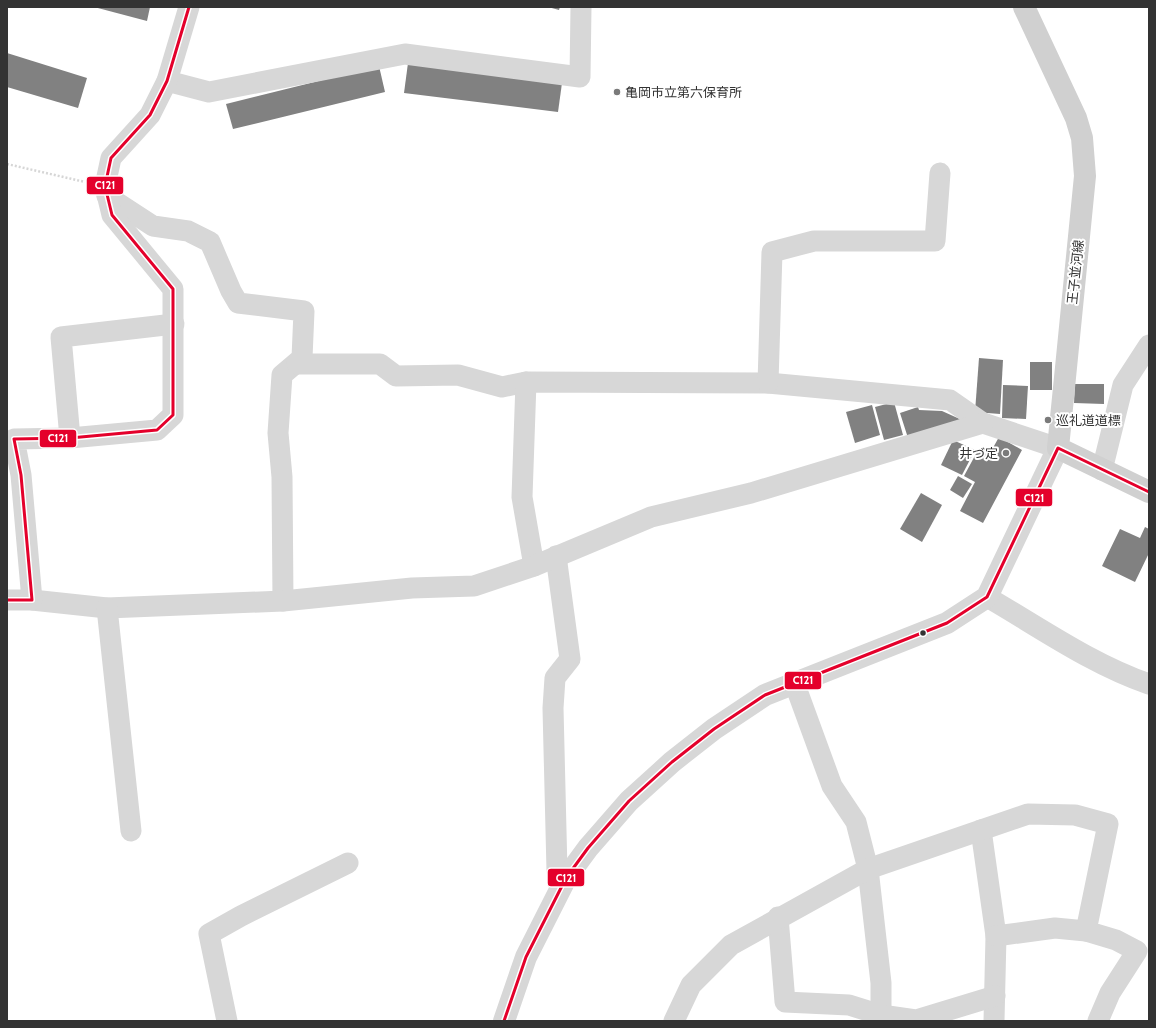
<svg xmlns="http://www.w3.org/2000/svg" width="1156" height="1028" font-family="Cabin,'Noto Sans JP',sans-serif">
<style>
.building{fill:#818181}
.lines{fill:none;stroke-linecap:round;stroke-linejoin:round}
.path{stroke:#d6d6d6;stroke-width:2.5;stroke-dasharray:2 2;stroke-linecap:butt}
.minor{stroke:#d7d7d7;stroke-width:21}
.tertiary{stroke:#d7d7d7;stroke-width:22}
.secondary{stroke:#d0d0d0;stroke-width:22}
.bus-1-casing{stroke:#fff;stroke-width:6}
.bus-1{stroke:#e4002b;stroke-width:3}
.poi-dot{fill:#7a7a7a;stroke:#fff;stroke-width:1.5}
.bus-dot{fill:#333;stroke:#fff;stroke-width:1.5}
.labels{text-anchor:middle;stroke-width:4;stroke-linejoin:round;paint-order:stroke}
.poi-label{font-size:13px;fill:#333;stroke:#fff;text-anchor:start}
.street-label{font-size:13px;fill:#333;stroke:#fff}
.line-badge{stroke:#fff;stroke-width:1.5}
.badge-label{font-size:11px;text-anchor:middle;font-weight:bold;fill:#fff}
</style>
<rect width="100%" height="100%" fill="#fff"/>
<g class="building">
<polygon points="94,7 150,7 147,21"/>
<polygon points="548,7 560,7 559,10"/>
<polygon points="7,53 87,78 78,108 7,87"/>
<polygon points="408,63 562,83 558,112 404,93"/>
<polygon points="379,66 385,92 233,129 226,104"/>
<polygon points="979,358 1003,360 1000,414 975,412"/>
<rect x="1030" y="362" width="22" height="28"/>
<polygon points="1075,384 1104,384 1104,404 1074,403"/>
<polygon points="1003,385 1028,386 1026,419 1002,418"/>
<polygon points="894,402 903,435 884,440 875,407"/>
<polygon points="872,405 880,435 855,443 846,412"/>
<polygon points="918,407 919,410 942,411 962,420 908,438 900,413"/>
<polygon points="999,437 1022,450 983,523 960,511 975,482 964,476 978,450 989,455"/>
<polygon points="953,440 975,450 962,475 941,465"/>
<polygon points="958,476 972,484 963,498 950,490"/>
<polygon points="921,493 942,505 922,542 900,529"/>
<polygon points="1145,527 1149,529 1149,553 1135,582 1102,566 1120,529 1140,538"/>
</g>
<g class="lines">
<polyline class="path" points="7,164 85,182"/>
<g class="minor">
<polyline points="167,81 209,92 405,54 580,77 581,7"/>
<polyline points="107,196 153,226 188,231 210,242 231,291 238,303 304,311 302,358 282,375 278,433 282,477 283,601"/>
<polyline points="297,364 380,364 396,376 458,375 502,387 526,382 768,383 950,400 983,423 1058,448"/>
<polyline points="526,382 522,497 534,566"/>
<polyline points="768,383 772,252 814,241 935,241 940,173"/>
<polyline points="70,438 61,337 174,324"/>
<polyline points="1102,470 1123,385 1149,345"/>
<polyline points="556,556 570,659 555,678 553,708 557,871 566,878"/>
<path d="M987,597C1039,627 1091,664 1149,684"/>
<polyline points="7,600 32,600 107,608 283,601 412,588 474,586 534,566 651,517 751,493 983,423"/>
<polyline points="32,600 21,475 14,439 70,438 157,430 173,415 173,289 112,215 105,186 111,158 150,115 167,81 189,7"/>
<polyline points="107,608 131,831"/>
<polyline points="794,682 832,786 856,822 868,869 881,983 881,1015"/>
<polyline points="981,830 996,936 994,1021"/>
<polyline points="778,917 785,1002 849,1005 881,1015 916,1020 995,996"/>
<polyline points="996,936 1055,928 1086,931"/>
<polyline points="227,1021 209,934 241,916 348,863"/>
<polyline points="674,1021 691,985 731,945 868,869 1028,814 1075,815 1108,824 1086,931 1116,940 1137,951 1110,993 1098,1021"/>
</g>
<polyline class="tertiary" points="504,1021 526,957 566,878 588,848 629,801 672,762 714,729 765,695 947,623 987,597 1058,448"/>
<polyline class="secondary" points="1024,7 1076,118 1082,138 1085,176 1058,448 1149,492"/>
<defs>
<g id="bus-1">
<polyline points="7,600 32,600 21,475 14,439 70,438 157,430 173,415 173,289 112,215 105,186 111,158 150,115 167,81 189,7"/>
<polyline points="504,1021 526,957 566,878 588,848 629,801 672,762 714,729 765,695 947,623 987,597 1058,448 1149,492"/>
</g>
</defs>
<use href="#bus-1" class="bus-1-casing"/>
<use href="#bus-1" class="bus-1"/>
</g>
<g class="poi-dot">
<circle cx="617" cy="92" r="4"/>
<circle cx="1048" cy="420" r="4"/>
<circle cx="1006" cy="453" r="4"/>
</g>
<circle class="bus-dot" cx="923" cy="633" r="3.5"/>
<g class="labels">
<g class="poi-label">
<text x="625" y="97">亀岡市立第六保育所</text>
<text x="1056" y="425">巡礼道道標</text>
<text x="998" y="458" text-anchor="end">井づ定</text>
</g>
<g class="street-label">
<text transform="translate(1075 272) rotate(-84)" y="5">王子並河線</text>
</g>
</g>
<g class="line-badge">
<rect x="86" y="176" width="38" height="19" rx="4" fill="#e4002b"/>
<rect x="39" y="429" width="38" height="19" rx="4" fill="#e4002b"/>
<rect x="1015" y="488" width="38" height="19" rx="4" fill="#e4002b"/>
<rect x="784" y="671" width="38" height="19" rx="4" fill="#e4002b"/>
<rect x="547" y="868" width="38" height="19" rx="4" fill="#e4002b"/>
</g>
<g class="badge-label">
<text x="105" y="189">C121</text>
<text x="58" y="442">C121</text>
<text x="1034" y="502">C121</text>
<text x="803" y="684">C121</text>
<text x="566" y="882">C121</text>
</g>
<rect width="1156" height="1028" fill="none" stroke="#333333" stroke-width="16"/>
</svg>
